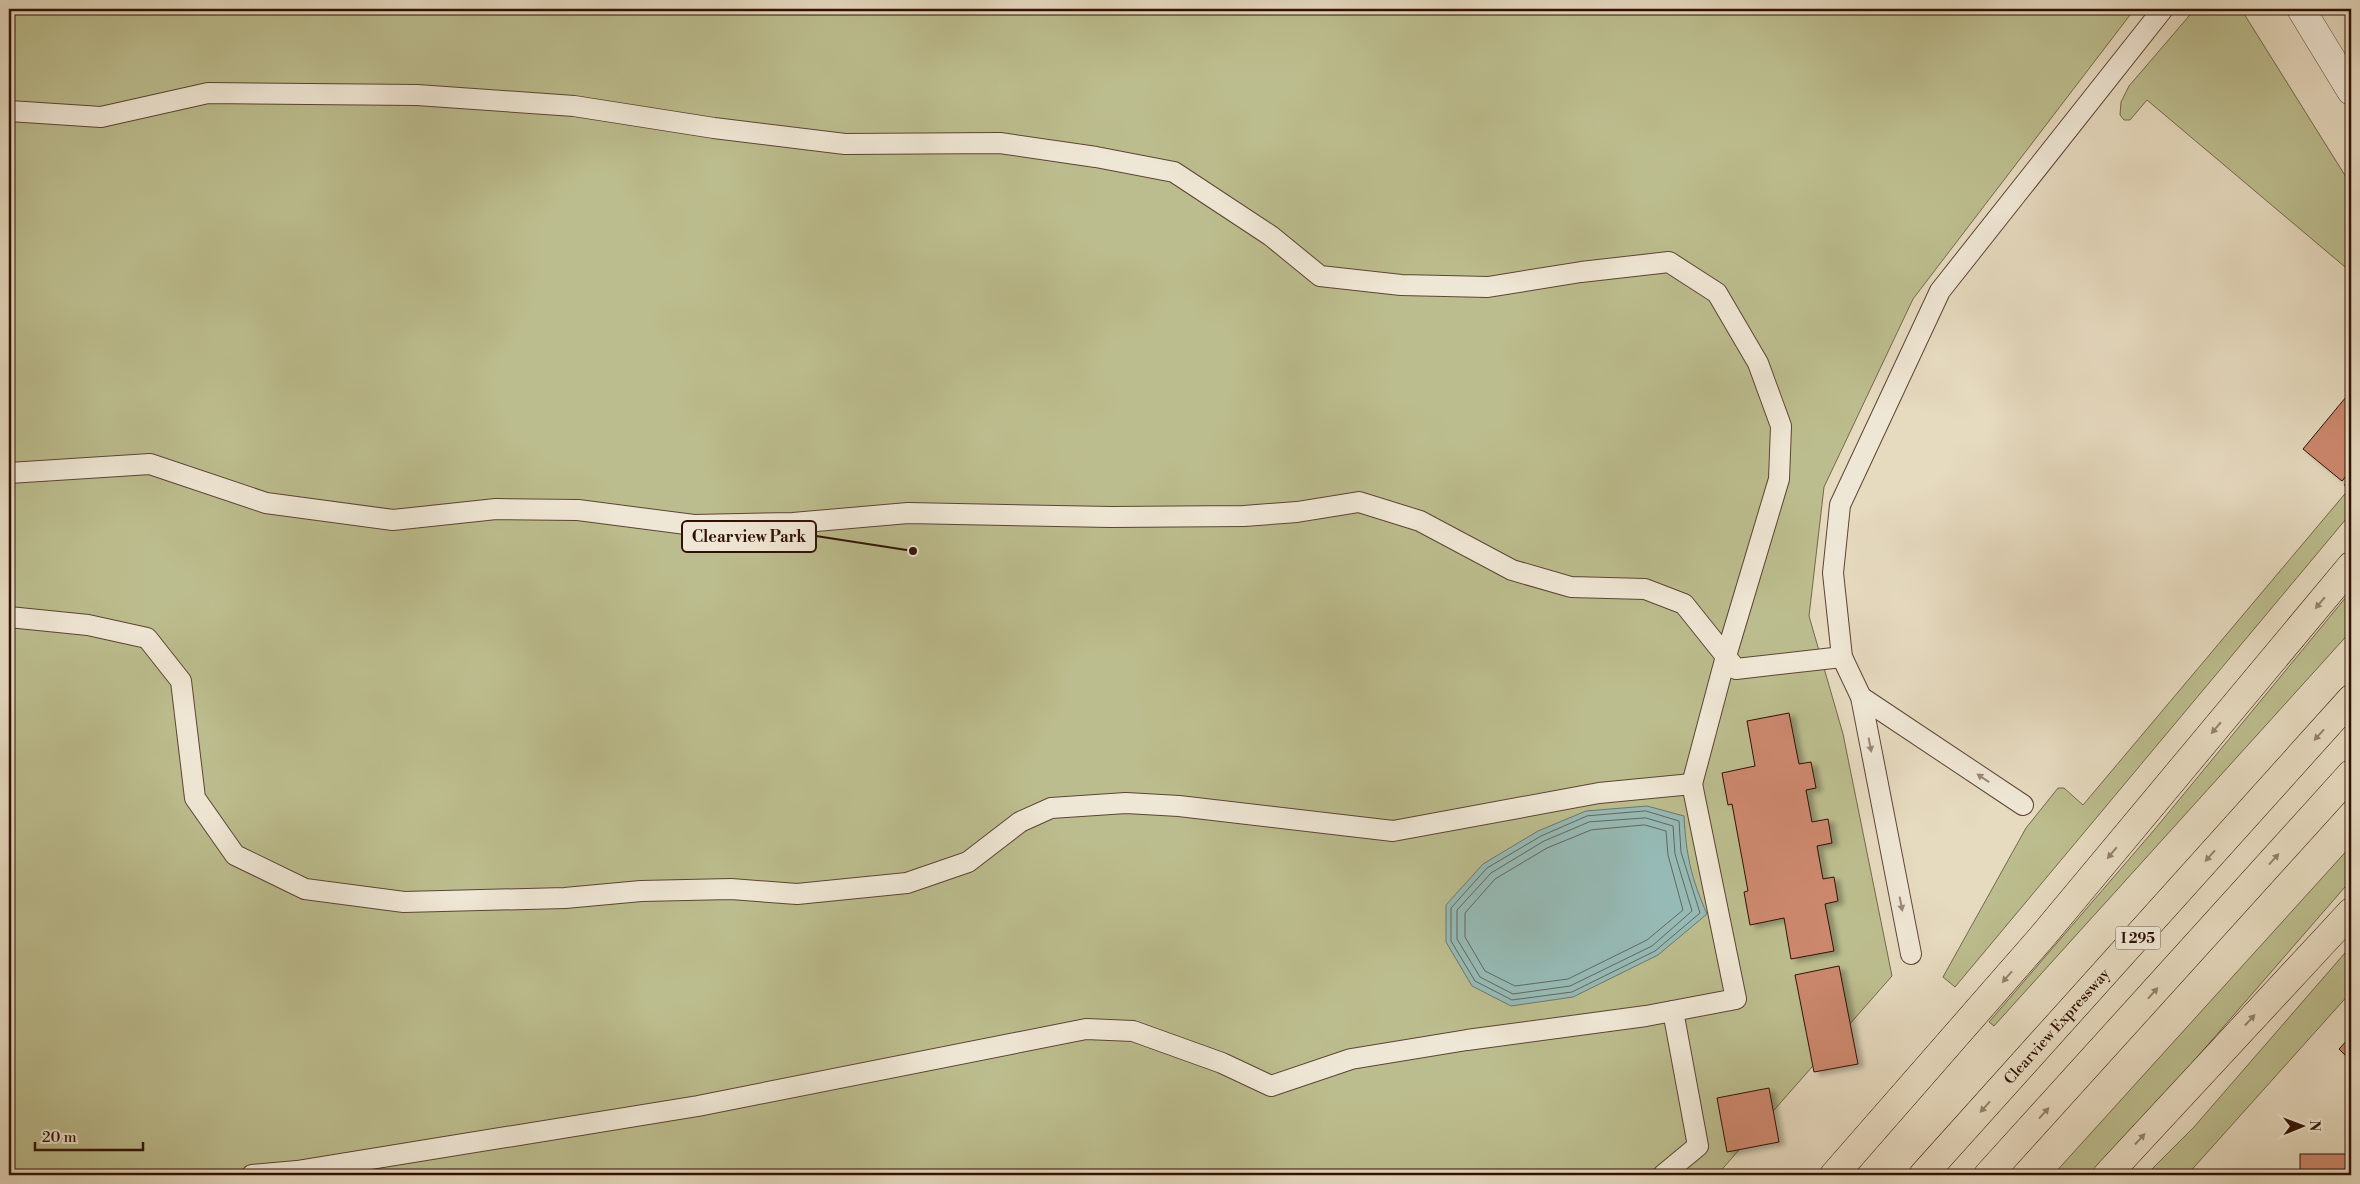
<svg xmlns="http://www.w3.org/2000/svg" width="2360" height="1184" font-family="'Libre Bodoni',serif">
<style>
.green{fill:#bcbd8e;stroke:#76674a}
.water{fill:#96bab5;stroke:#6e766f}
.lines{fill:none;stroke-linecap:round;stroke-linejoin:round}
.shore{stroke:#64665d;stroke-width:1}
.building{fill:#cc886d;stroke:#311105;filter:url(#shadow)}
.service-casing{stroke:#5e4334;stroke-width:22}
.tertiary-casing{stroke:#5e4334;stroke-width:29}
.motorway-casing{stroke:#311105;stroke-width:29}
.service{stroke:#efe7d5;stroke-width:20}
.tertiary{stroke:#efe7d5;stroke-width:28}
.motorway{stroke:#e6dabf;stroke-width:28}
.oneway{fill:#95806b}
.oneway2{fill:#9a8777}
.labels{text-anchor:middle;stroke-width:5;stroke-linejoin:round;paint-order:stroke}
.shield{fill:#efe7d5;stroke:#6a5143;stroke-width:1}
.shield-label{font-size:14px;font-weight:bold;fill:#311105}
.street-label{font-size:15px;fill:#311105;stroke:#efe7d5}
.leader{fill:none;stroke:#311105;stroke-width:2}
.callout-dot{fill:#311105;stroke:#efe7d5;stroke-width:2}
.callout{fill:#efe7d5;stroke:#311105;stroke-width:2}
.callout-label{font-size:16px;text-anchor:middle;font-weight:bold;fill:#311105}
</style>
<defs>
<filter id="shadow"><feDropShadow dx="5.5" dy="3" stdDeviation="2.5" flood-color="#0004"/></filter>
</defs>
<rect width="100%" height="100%" fill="#e6dabf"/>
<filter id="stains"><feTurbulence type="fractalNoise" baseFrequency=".004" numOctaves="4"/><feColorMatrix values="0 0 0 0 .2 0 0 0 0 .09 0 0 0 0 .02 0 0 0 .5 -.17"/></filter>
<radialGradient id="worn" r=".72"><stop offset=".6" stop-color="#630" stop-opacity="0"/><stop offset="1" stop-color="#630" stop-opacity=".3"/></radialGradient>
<g class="green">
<polygon points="9,9 2123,9 2130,15 1913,299 1824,487 1809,616 1843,734 1892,976 1717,1175 9,1175"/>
<polygon points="2195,9 2241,9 2351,185 2351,272 2147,100 2130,120 2124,120 2120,115 2121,102 2129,86"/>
<polygon points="2351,477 2351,513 1955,987 1943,977 2026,828 2058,788 2064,788 2083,805 2349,489 2344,485"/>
<polygon points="2351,591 2351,631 1994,1026 1989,1022 2155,829"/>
<polygon points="2351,846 2351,880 2126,1139 2091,1175 2053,1175"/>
<polygon points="2351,946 2351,992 2187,1175 2146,1175 2194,1127"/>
</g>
<path class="water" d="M1647,806L1684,816C1686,854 1691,878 1707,914L1658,955L1573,997L1511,1006L1472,986L1446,942V905L1483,864L1538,831L1586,811Z"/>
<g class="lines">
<g class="shore">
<polygon points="1646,811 1679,821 1681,852 1700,913 1655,951 1572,992 1512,1000 1475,981 1451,941 1451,908 1487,868 1541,836 1587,816"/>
<polygon points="1646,818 1673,826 1675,854 1692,911 1652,946 1570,986 1513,994 1480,977 1457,939 1457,910 1491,873 1544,841 1589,822"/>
<polygon points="1645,825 1666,831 1668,855 1683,910 1647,940 1568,979 1515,986 1485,971 1465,937 1465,913 1495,879 1547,848 1591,830"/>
</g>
</g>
<g class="building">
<polygon points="2351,391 2351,470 2342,481 2303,449"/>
<polygon points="1789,713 1799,764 1811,762 1816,788 1806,790 1812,822 1828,819 1832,843 1817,846 1823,879 1834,877 1838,901 1825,904 1834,951 1791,959 1784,918 1750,925 1744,892 1748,891 1732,804 1728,805 1722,773 1755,766 1747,721"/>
<polygon points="1839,966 1858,1064 1814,1072 1795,975"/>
<polygon points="2351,1036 2351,1061 2339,1049"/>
<polygon points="1769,1088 1779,1142 1727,1152 1717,1098"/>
<rect x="2300" y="1154" width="51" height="21"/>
</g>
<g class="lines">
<defs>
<g id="service">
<polyline points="9,111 101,117 208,93 417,95 574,106 714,128 845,144 1000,143 1096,157 1174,172 1271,236 1320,276 1401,285 1488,287 1581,272 1669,262 1717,293 1758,363 1781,426 1779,479 1726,656 1692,784"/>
<polyline points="9,473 150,464 266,503 393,520 496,509 578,510 694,525 793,523 908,513 1111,517 1244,516 1297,512 1359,502 1420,521 1512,570 1571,587 1645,589 1684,604 1736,669 1842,657"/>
<polyline points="9,617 88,625 147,638 181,681 195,798 235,855 305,889 404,902 565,898 641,891 731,889 797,894 907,883 968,862 1020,822 1051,808 1126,803 1179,806 1393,831 1599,793 1692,784 1736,999 1646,1016 1467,1040 1351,1059 1271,1086 1222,1063 1133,1031 1086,1029 698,1106 297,1171 252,1175"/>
<polyline points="1861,697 2023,805"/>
<polyline points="1911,954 1861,697 1842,657 1833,573 1840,505 1940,291 2163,9"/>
<polyline points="1663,1175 1698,1146 1673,1011"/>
</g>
<polyline id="tertiary" points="2301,9 2351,91"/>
<g id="motorway">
<polyline points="1834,1175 2041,938 2351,566"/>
<path id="s1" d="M1923,1175L2351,699"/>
<polyline points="1988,1175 2351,774"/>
<polyline points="2107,1175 2351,912"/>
</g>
</defs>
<use href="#service" class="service-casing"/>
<use href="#tertiary" class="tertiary-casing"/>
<use href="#motorway" class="motorway-casing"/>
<use href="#service" class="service"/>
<use href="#tertiary" class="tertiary"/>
<use href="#motorway" class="motorway"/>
</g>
<defs><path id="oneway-solid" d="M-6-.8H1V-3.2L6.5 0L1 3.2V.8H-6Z" transform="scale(1.25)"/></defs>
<g class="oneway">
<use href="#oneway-solid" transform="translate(2320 603) rotate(130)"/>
<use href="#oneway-solid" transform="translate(2216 728) rotate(130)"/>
<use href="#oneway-solid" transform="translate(2319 735) rotate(132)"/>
<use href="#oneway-solid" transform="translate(2112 853) rotate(130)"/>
<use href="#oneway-solid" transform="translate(2210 856) rotate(132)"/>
<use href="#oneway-solid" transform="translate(2274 859) rotate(-48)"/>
<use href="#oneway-solid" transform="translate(2007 977) rotate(131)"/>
<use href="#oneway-solid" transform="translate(2153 993) rotate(-48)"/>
<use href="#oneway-solid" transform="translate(2250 1020) rotate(-47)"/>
<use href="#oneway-solid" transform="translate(1985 1107) rotate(132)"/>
<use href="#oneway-solid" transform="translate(2044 1113) rotate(-48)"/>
<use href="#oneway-solid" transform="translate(2140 1139) rotate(-47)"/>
</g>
<g class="oneway2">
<use href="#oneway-solid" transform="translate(1870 745) rotate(79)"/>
<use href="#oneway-solid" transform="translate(1983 778) rotate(-146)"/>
<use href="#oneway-solid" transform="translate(1901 904) rotate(79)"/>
</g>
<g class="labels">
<rect class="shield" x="2115.5" y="926.5" width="45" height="23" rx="4"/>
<g class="shield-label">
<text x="2138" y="943">I 295</text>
</g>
<g class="street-label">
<text dy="5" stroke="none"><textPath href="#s1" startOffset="200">Clearview Expressway</textPath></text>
</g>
</g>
<path class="leader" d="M913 551L816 536"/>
<circle class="callout-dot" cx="913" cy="551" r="5"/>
<rect class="callout" x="682" y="521" width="134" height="31" rx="5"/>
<g class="callout-label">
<text x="749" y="542">Clearview Park</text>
</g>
<rect width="2360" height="1184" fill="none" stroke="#e6dabf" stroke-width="30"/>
<rect x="10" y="10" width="2340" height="1164" fill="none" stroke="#311105" stroke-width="2.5"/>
<rect x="15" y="15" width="2330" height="1154" fill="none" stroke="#311105"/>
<g transform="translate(2302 1126) rotate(89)" stroke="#efe7d5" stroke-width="4" paint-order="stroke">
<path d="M0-4L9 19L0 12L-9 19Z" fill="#311105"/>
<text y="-8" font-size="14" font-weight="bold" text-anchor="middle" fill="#311105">N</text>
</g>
<path d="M35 1142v8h108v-8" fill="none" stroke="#311105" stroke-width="2.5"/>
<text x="42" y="1142" font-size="15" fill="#311105" stroke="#efe7d5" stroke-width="4" paint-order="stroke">20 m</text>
<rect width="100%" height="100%" filter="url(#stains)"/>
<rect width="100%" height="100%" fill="url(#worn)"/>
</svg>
